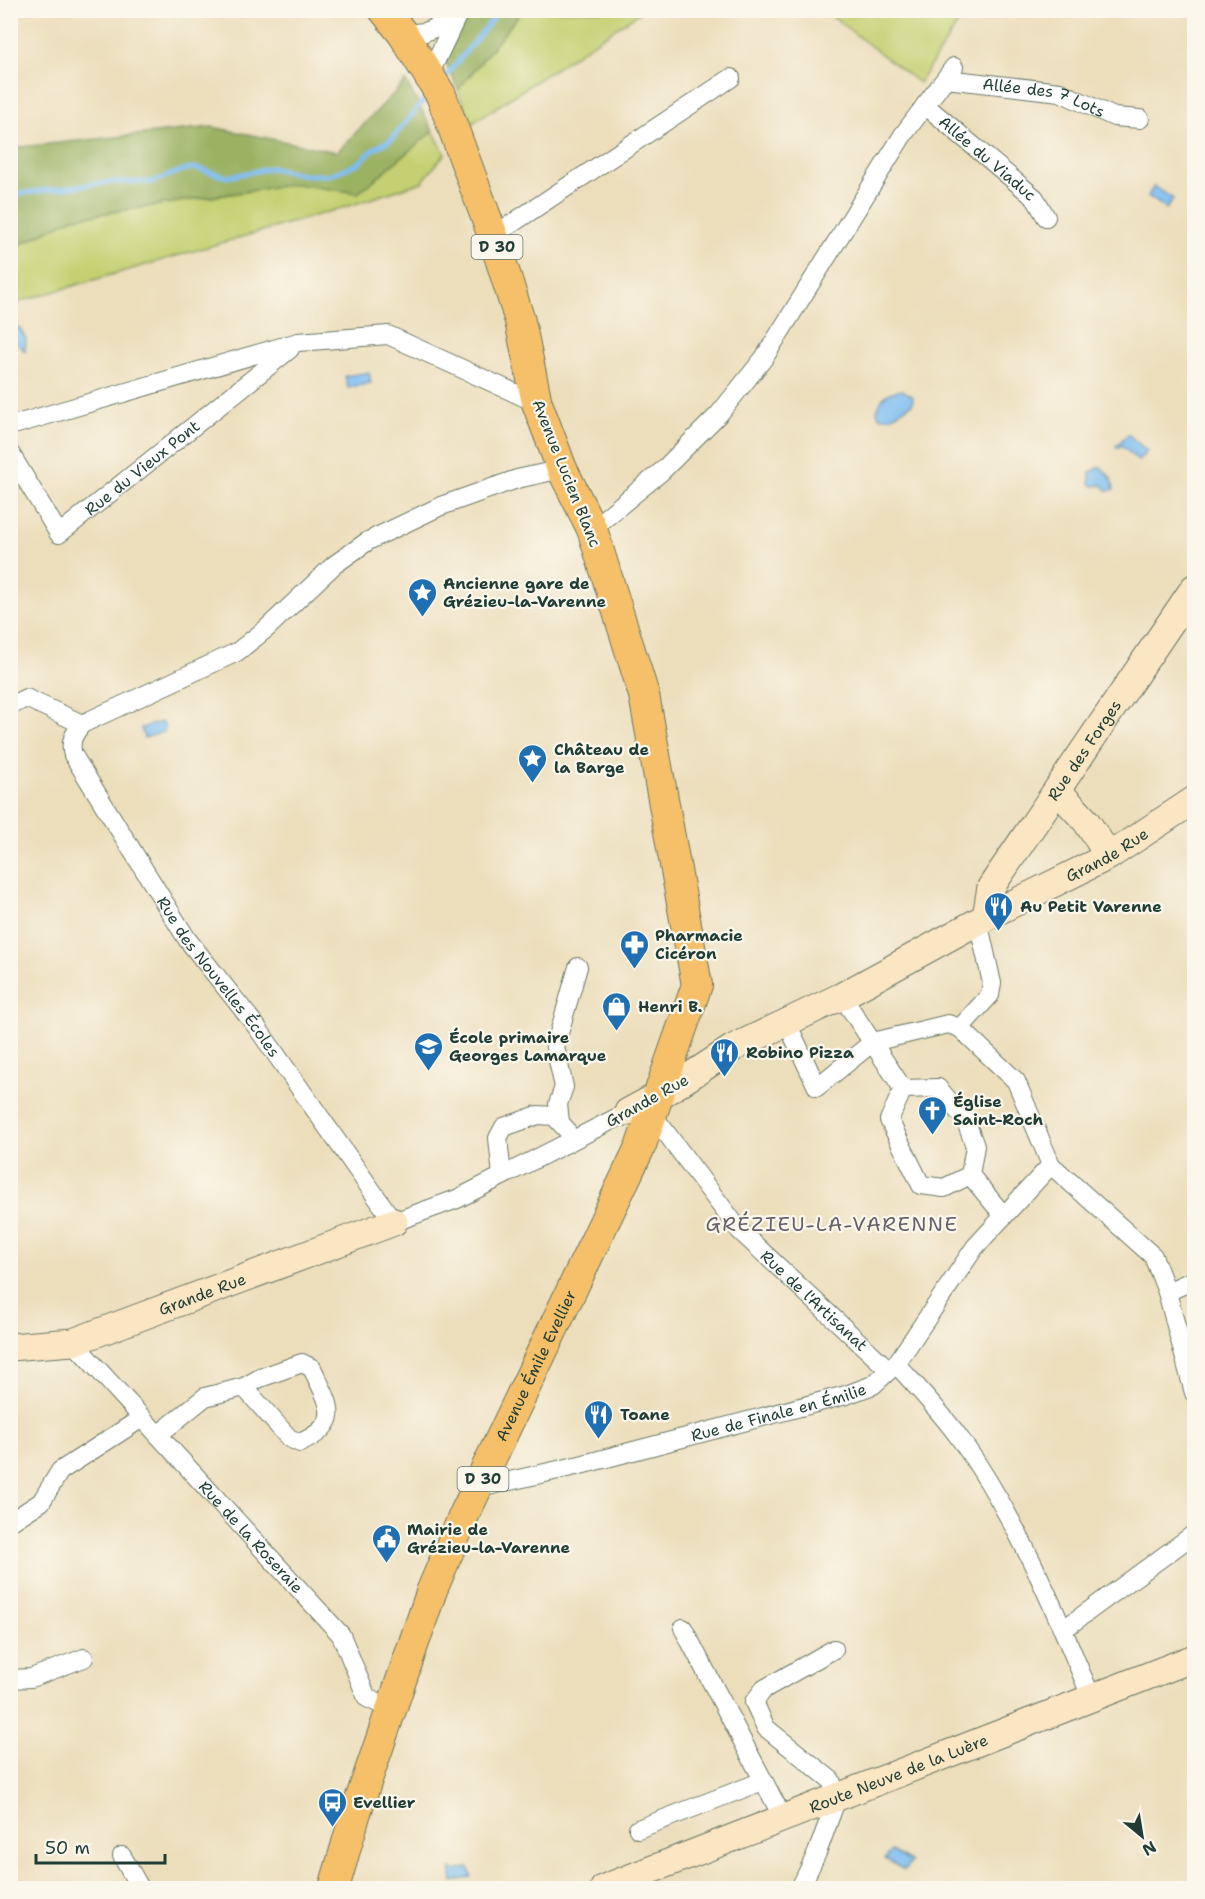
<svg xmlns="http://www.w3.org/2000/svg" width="1205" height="1899" font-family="'Shantell Sans',sans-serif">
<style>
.green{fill:#c4d071;stroke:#728652;stroke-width:1.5}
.forest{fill:#9bb263;stroke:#5d784c;stroke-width:1.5}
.water{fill:#7dbdf1;stroke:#4e7d92;stroke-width:1.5}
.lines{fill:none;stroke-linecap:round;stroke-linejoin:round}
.stream{stroke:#7dbdf1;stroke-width:5}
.street-casing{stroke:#677563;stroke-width:20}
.secondary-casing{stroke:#677563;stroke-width:29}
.primary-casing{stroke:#677563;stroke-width:32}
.street{stroke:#fff;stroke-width:18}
.secondary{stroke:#fbe6c4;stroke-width:27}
.primary{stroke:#f6c06b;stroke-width:30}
.labels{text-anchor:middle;stroke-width:4.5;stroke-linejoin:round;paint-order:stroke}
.shield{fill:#fbf7ec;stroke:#61756b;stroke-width:1.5}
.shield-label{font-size:15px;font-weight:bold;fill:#1f3d34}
.street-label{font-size:16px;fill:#1f3d34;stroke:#fbf7ec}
.poi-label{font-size:16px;font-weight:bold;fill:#1f3d34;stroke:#fbf7ec;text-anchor:start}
.quarter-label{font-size:20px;letter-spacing:1.5px;fill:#665f68;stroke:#fbf7ec}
</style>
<rect width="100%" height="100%" fill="#fbf7ec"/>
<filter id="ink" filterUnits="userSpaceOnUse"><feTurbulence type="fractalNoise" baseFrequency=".0167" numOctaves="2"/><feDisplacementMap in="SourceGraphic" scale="12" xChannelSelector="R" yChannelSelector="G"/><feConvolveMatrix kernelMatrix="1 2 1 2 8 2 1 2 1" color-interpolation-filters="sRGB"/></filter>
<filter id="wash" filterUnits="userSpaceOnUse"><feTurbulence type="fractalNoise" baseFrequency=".008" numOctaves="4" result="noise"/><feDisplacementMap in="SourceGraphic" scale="24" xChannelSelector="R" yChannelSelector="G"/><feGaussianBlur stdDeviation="1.35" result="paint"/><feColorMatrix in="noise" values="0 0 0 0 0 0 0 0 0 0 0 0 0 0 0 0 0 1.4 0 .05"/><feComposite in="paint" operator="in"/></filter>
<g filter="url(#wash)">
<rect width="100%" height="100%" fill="#ecdebb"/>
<g class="green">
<polygon points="522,11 642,11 471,124 458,90"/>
<polygon points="825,11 966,10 966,11 919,83"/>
<polygon points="433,131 445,154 422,182 352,205 11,304 11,249 73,218 295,184 358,193"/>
</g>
<g class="forest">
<polygon points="468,11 522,11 458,90 443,56"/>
<polygon points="406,81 433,131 358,193 295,184 73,218 11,249 11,148 212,127 337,152"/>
</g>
<g class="water">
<polygon points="1154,186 1173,199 1166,209 1148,196"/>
<polygon points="19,327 26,339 25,351 11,338 11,329"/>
<polygon points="369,372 371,383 348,388 345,376"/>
<path d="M903,390L913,397L912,404L891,417H879L877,411C881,397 888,391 903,390Z"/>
<polygon points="1128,434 1147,451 1138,461 1121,445 1118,448 1116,446"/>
<polygon points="1101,467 1112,479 1114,489 1108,491 1102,485 1093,486 1090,483 1090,472"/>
<polygon points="161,722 165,726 164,732 144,738 141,728"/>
<polygon points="891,1851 911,1862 904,1870 885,1859"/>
<polygon points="469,1867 472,1877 453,1882 451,1869 456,1871"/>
</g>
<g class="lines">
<g class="stream">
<polyline points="442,81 500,10"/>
<polyline points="10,195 110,182 152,182 186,169 196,168 227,177 271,168 304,175 330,175 359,163 374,149 392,139 429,94"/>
</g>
</g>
</g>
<g filter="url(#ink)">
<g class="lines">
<defs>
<g id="street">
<polyline points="403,34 425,32 455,19"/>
<polyline points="430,73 460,10"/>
<path id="s1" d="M946,79L1060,92L1114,117L1140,119"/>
<path id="s2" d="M925,105L1035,198L1046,217"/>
<polyline points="493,236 731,78"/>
<polyline points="10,426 298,342 388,335 537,403"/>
<path id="s3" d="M10,453L59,534L290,349"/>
<path id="s4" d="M562,469L517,479L441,506L368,541L334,565L266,629L237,652L82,724C74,734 69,741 73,755L187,939L256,1026L394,1222L457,1199L628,1112"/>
<polyline points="592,529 662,471 719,414 764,358 903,135 954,67"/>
<polyline points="10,706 26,698 82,724"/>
<polyline points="842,996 903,1089"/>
<polyline points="787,1023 817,1087 873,1042 948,1024 960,1028 1016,1081 1051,1165 1153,1256 1167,1292 1194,1393"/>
<polyline points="960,1028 990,995 992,983 978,921"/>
<polygon points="938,1088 965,1119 975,1146 970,1175 944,1188 921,1185 889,1120 903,1089"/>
<path id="s5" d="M652,1114L740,1231L889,1370"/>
<polyline points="560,1122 558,1104 564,1087 555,1047 578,967"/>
<polyline points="970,1175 1004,1216"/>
<polyline points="502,1176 498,1138 504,1127 538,1115 554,1116 566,1129"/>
<polyline points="1167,1292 1194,1280"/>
<path id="s6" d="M73,1342L341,1635L367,1698L391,1709"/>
<path d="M896,1364C918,1388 942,1413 961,1440C1016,1517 1055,1609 1091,1697"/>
<path d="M158,1435L205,1397L244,1387L289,1438L300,1443C346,1422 328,1403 312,1368L302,1363L260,1378L244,1387"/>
<path id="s7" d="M479,1488L580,1465L846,1395L873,1385L896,1364L975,1247L1051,1165"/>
<polyline points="10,1522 41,1502 60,1471 142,1418"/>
<polyline points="683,1628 783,1818"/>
<polyline points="1064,1629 1194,1534"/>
<polyline points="10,1679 31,1678 84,1658"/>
<polyline points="638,1829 763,1781"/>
<polyline points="122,1856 140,1888"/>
<polyline points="800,1888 817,1853 837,1798 831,1780 766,1728 754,1702 764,1689 834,1649"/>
</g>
<g id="secondary">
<polyline points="1058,791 1086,821 1109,856"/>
<path id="s8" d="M986,917L991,887L1194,588"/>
<path id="s9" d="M628,1112L672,1088L733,1048L842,996L986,917L1109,856L1194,800"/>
<path id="s10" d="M10,1347L73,1342L394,1222"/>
<path id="s11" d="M604,1888L1194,1658"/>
</g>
<g id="primary">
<path id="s12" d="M334,1888L356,1812L432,1590L464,1515L641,1145L697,985L644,695L592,529L562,469L537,403L520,321L493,236L441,95L403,34L384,10"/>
</g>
</defs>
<use href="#street" class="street-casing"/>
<use href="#secondary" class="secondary-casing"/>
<use href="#primary" class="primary-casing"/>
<use href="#street" class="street"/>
<use href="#secondary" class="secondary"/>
<use href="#primary" class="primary"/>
</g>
</g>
<defs>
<symbol id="sight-pin" viewBox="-11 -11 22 30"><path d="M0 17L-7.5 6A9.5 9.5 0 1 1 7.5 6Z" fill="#1f6fb2" stroke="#fbf7ec"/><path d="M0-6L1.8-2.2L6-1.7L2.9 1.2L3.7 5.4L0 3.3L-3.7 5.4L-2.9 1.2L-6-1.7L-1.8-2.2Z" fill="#fff"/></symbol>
<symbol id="restaurant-pin" viewBox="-11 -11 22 30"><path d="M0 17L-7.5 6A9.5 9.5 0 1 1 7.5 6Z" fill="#1f6fb2" stroke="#fbf7ec"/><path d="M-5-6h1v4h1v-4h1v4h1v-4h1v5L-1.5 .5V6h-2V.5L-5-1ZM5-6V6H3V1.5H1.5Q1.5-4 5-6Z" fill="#fff"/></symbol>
<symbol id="pharmacy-pin" viewBox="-11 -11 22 30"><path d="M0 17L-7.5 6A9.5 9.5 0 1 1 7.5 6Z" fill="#1f6fb2" stroke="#fbf7ec"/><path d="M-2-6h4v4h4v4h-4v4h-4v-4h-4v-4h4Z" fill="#fff"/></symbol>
<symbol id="shop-pin" viewBox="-11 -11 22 30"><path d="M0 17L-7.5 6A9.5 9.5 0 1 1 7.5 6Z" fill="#1f6fb2" stroke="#fbf7ec"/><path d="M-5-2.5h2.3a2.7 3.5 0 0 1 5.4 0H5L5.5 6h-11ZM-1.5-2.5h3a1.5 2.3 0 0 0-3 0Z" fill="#fff"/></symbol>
<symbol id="school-pin" viewBox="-11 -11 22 30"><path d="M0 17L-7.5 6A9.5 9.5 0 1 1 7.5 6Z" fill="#1f6fb2" stroke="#fbf7ec"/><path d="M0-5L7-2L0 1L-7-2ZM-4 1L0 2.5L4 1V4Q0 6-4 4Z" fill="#fff"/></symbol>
<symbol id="church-pin" viewBox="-11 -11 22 30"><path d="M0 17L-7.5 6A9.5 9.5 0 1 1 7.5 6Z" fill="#1f6fb2" stroke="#fbf7ec"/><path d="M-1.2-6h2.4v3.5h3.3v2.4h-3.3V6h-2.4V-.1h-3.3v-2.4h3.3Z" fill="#fff"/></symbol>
<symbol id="civic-pin" viewBox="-11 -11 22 30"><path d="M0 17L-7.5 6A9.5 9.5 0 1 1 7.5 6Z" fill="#1f6fb2" stroke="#fbf7ec"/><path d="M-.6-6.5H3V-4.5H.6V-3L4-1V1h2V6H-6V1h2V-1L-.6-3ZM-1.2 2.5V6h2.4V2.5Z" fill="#fff"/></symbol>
<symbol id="bus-pin" viewBox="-11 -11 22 30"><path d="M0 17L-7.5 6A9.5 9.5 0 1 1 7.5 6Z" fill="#1f6fb2" stroke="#fbf7ec"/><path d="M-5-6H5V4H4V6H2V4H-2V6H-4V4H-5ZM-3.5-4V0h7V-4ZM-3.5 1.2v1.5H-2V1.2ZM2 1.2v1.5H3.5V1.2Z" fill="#fff"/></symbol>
</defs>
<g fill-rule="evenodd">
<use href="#sight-pin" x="406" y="576" width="33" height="45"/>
<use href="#sight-pin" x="516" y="742" width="33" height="45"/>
<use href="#restaurant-pin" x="982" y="890" width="33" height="45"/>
<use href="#pharmacy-pin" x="618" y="928" width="33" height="45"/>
<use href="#shop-pin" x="600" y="990" width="33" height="45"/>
<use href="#school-pin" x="412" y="1030" width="33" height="45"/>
<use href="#restaurant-pin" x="708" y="1036" width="33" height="45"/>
<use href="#church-pin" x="916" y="1094" width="33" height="45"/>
<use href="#restaurant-pin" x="582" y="1398" width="33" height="45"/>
<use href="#civic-pin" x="370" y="1522" width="33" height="45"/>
<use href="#bus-pin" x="316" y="1786" width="33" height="45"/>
</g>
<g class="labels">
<g class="shield">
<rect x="471.5" y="235" width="51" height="24" rx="4.5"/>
<rect x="457.5" y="1467" width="51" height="24" rx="4.5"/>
</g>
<g class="shield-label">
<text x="497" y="252">D 30</text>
<text x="483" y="1484">D 30</text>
</g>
<g class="street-label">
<text dy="6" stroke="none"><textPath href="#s1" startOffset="100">Allée des 7 Lots</textPath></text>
<text dy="6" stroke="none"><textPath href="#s2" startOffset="82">Allée du Viaduc</textPath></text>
<text dy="6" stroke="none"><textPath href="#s3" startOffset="201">Rue du Vieux Pont</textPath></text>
<text transform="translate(567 473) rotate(68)" y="6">Avenue Lucien Blanc</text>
<text dy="6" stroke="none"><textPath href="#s8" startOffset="196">Rue des Forges</textPath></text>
<text dy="6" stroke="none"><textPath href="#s9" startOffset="544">Grande Rue</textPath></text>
<text dy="6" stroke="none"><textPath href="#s4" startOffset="850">Rue des Nouvelles Écoles</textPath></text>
<text transform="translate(647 1100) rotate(-29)" y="6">Grande Rue</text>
<text dy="6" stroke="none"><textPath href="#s10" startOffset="201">Grande Rue</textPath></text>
<text dy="6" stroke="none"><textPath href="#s5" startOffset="248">Rue de l'Artisanat</textPath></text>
<text dy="6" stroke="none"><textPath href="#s12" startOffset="561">Avenue Émile Evellier</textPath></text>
<text dy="6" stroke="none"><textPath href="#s7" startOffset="309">Rue de Finale en Émilie</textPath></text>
<text dy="6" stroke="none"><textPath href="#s6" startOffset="264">Rue de la Roseraie</textPath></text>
<text dy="6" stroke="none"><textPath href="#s11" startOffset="316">Route Neuve de la Luère</textPath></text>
</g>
<g class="poi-label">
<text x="443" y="589">Ancienne gare de<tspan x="443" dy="18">Grézieu-la-Varenne</tspan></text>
<text x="554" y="755">Château de<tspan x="554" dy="18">la Barge</tspan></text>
<text x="1020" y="912">Au Petit Varenne</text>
<text x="655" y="941">Pharmacie<tspan x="655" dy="18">Cicéron</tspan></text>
<text x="638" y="1012">Henri B.</text>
<text x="449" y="1043">École primaire<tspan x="449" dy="18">Georges Lamarque</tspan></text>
<text x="746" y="1058">Robino Pizza</text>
<text x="953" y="1107">Église<tspan x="953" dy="18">Saint-Roch</tspan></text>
<text x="620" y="1420">Toane</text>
<text x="407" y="1535">Mairie de<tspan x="407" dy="18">Grézieu-la-Varenne</tspan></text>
<text x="353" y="1808">Evellier</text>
</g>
<g class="quarter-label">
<text x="832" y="1231">GRÉZIEU-LA-VARENNE</text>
</g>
</g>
<rect width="1205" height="1899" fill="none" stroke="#fbf7ec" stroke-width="36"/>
<g transform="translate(1142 1836) rotate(150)" stroke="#fbf7ec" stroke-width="4.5" paint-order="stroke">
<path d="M0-4.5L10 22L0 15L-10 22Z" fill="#1f3d34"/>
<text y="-9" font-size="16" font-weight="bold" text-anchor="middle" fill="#1f3d34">N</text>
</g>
<path d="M36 1854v9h129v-9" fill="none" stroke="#1f3d34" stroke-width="3"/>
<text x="45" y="1854" font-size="18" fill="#1f3d34" stroke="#fbf7ec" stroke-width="4.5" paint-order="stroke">50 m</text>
</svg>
